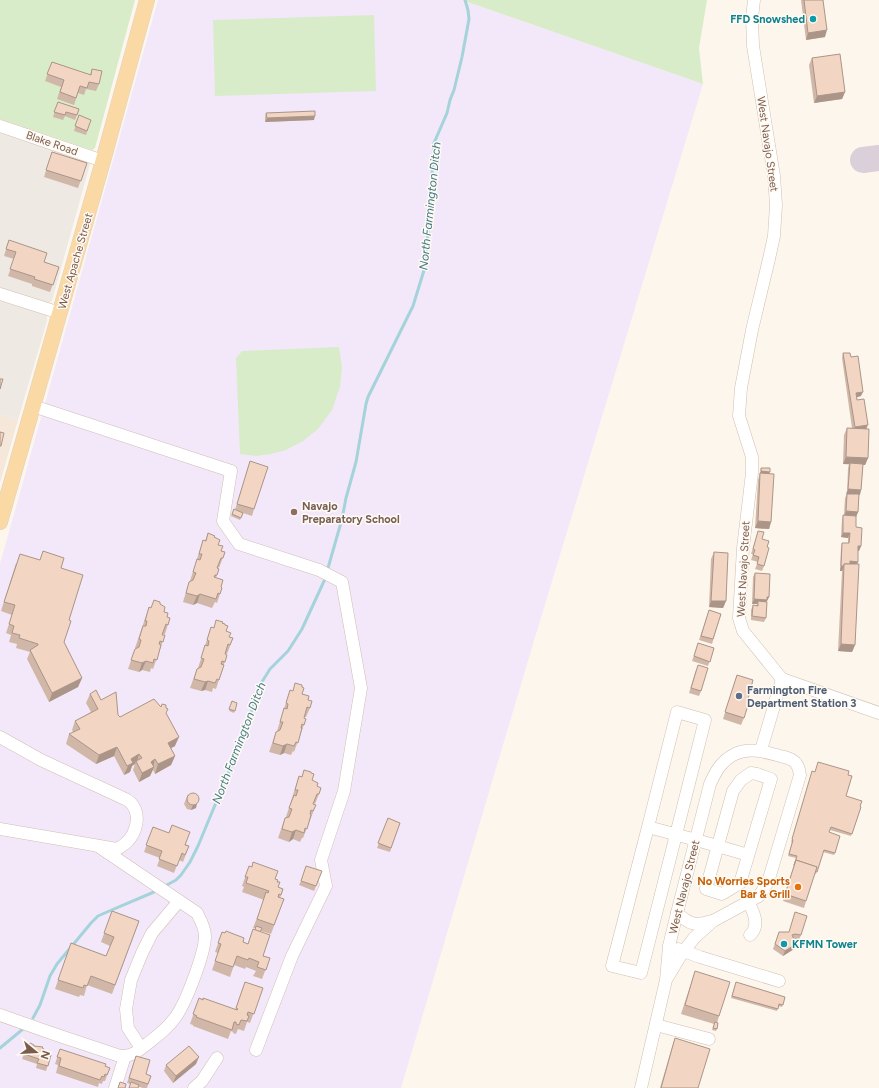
<svg xmlns="http://www.w3.org/2000/svg" width="879" height="1088" font-family="Figtree,sans-serif">
<style>
.residential{fill:#f5e8da}
.industrial{fill:#efe9e4}
.education{fill:#f3e8fa}
.green{fill:#d8ecc9}
.lines{fill:none;stroke-linecap:round;stroke-linejoin:round}
.stream{stroke:#a5d3da;stroke-width:3}
.taxiway{stroke:#dbcfda;stroke-width:26}
.minor-casing{stroke:#d1beb0;stroke-width:13}
.major-casing{stroke:#dad1cd;stroke-width:16}
.minor{stroke:#fff;stroke-width:12}
.major{stroke:#fbd9a5;stroke-width:15}
.wall{fill:#d1b7a8}
.shaded-wall{fill:#aa9588}
.building{fill:#f3d5c3;stroke:#aa9588}
.culture-dot{fill:#0f9aa8;stroke:#fffaf3;stroke-width:1.5}
.education-dot{fill:#8d6e63;stroke:#fffaf3;stroke-width:1.5}
.service-dot{fill:#5c6f8a;stroke:#fffaf3;stroke-width:1.5}
.food-dot{fill:#e8710a;stroke:#fffaf3;stroke-width:1.5}
.labels{text-anchor:middle;stroke-width:3;stroke-linejoin:round;paint-order:stroke}
.culture-label{font-size:11px;font-weight:bold;fill:#0d838f;stroke:#fffaf3;text-anchor:end}
.street-label{font-size:11px;fill:#7a5c4d;stroke:#fffaf3}
.education-label{font-size:11px;font-weight:bold;fill:#785e54;stroke:#fffaf3;text-anchor:start}
.service-label{font-size:11px;font-weight:bold;fill:#4e5e75;stroke:#fffaf3;text-anchor:start}
.food-label{font-size:11px;font-weight:bold;fill:#c56008;stroke:#fffaf3;text-anchor:end}
.water-label{font-size:12px;font-style:italic;fill:#437c86;stroke:#fffaf3}
</style>
<rect width="100%" height="100%" fill="#fdf6ec"/>
<polygon class="residential" points="0,414 18,420 0,483"/>
<g class="industrial">
<polygon points="0,131 89,162 90,164 52,301 48,303 0,288"/>
<polygon points="0,299 45,314 47,316 47,321 18,420 0,414"/>
</g>
<polygon class="education" points="158,0 462,0 703,84 536,634 401,1088 0,1088 0,564"/>
<g class="green">
<polygon points="0,0 135,0 95,148 92,150 0,119"/>
<polygon points="462,0 707,0 699,48 703,84"/>
<polygon points="374,15 376,91 215,96 213,20"/>
<polygon points="339,347 342,367 340,387 332,410 318,429 303,441 286,450 271,454 256,456 240,454 236,358 242,351"/>
</g>
<g class="lines">
<g class="stream">
<polyline points="328,568 342,519 346,498 356,462 366,404 368,397 413,306 425,267 430,210 434,143 447,113 450,100 454,90 462,57 469,19 468,10 465,0"/>
<polyline points="165,886 176,880 181,875 190,862 198,846 237,752 244,734 260,685 270,669 288,651 302,629 325,579"/>
<polyline points="33,1018 40,1005 50,976 57,964 91,923 98,916 107,912 154,892"/>
<polyline points="0,1048 23,1029"/>
</g>
<polyline class="taxiway" points="863,160 879,158"/>
<defs>
<g id="minor">
<polyline points="754,0 752,18 753,46 774,176 776,205 774,236 769,259 752,330 741,388 739,416 752,457 752,473 743,548 739,618 743,631 782,679"/>
<polyline points="0,126 103,161"/>
<polyline points="0,294 60,313"/>
<polyline points="33,406 231,471 223,521 239,544 319,570 342,582 361,688 344,791 321,860 326,886 292,956 256,1050"/>
<polyline points="782,679 879,713"/>
<path d="M0,737L41,760L123,798C126,799 129,801 131,803C141,814 137,832 127,842C124,845 120,847 117,849L0,829"/>
<polyline points="761,750 782,679"/>
<polygon points="751,773 757,774 771,779 740,883 722,894 706,889 733,791 741,780"/>
<path d="M648,827L677,712L705,720L641,973L612,966L648,827C682,836 715,845 748,855"/>
<path d="M748,902C754,912 760,926 750,935"/>
<path d="M677,913C690,925 695,926 712,921"/>
<polyline points="678,949 700,957 779,981"/>
<path d="M0,1015L54,1034L120,1056C132,1057 138,1051 147,1044C157,1036 167,1029 174,1019C185,1006 205,953 205,936C205,928 201,921 197,913L98,846"/>
<polyline points="656,1025 709,1039"/>
<polyline points="141,1048 128,1028 126,1009 131,980 142,953 152,933 179,901"/>
<polyline points="115,1088 125,1056"/>
<polyline points="194,1088 202,1081 217,1058"/>
<path d="M641,1088L666,980L669,946L677,913L710,784C716,771 721,761 735,754C750,747 766,752 780,756C784,757 789,758 792,760C798,763 799,769 800,775L768,882L759,896L713,921L694,938L681,955L666,980"/>
</g>
<polyline id="major" points="0,522 103,161 147,0"/>
</defs>
<use href="#minor" class="minor-casing"/>
<use href="#major" class="major-casing"/>
<use href="#minor" class="minor"/>
<use href="#major" class="major"/>
</g>
<g class="wall">
<polygon points="801,0 823,0 825,37 806,40"/>
<polygon points="812,58 845,92 842,99 814,103 809,65"/>
<polygon points="52,62 90,75 92,69 99,84 96,91 86,89 84,95 78,93 74,105 57,99 61,87 45,81"/>
<polygon points="58,102 79,109 75,120 65,116 63,120 53,117"/>
<polygon points="266,113 314,120 265,122 265,117"/>
<polygon points="79,115 91,120 86,135 74,131"/>
<polygon points="52,152 87,163 78,188 44,177"/>
<polygon points="9,240 44,262 59,267 50,292 32,286 32,284 8,276 14,259 4,256"/>
<polygon points="843,353 861,396 856,397 857,400 867,429 868,458 865,465 863,464 861,490 859,495 858,512 856,517 856,527 861,546 859,551 858,551 858,562 857,564 855,645 852,652 838,651 842,571 840,571 841,547 842,543 848,543 848,538 841,537 842,520 843,515 844,515 845,498 847,494 848,468 849,464 843,464 844,435 847,428 852,428 842,358"/>
<polygon points="250,461 254,509 252,516 243,513 240,520 231,516 234,509 235,510"/>
<polygon points="761,468 769,474 771,522 769,529 755,528 758,480 760,473"/>
<polygon points="208,533 214,537 221,551 225,552 219,568 218,567 217,568 219,569 216,578 221,587 220,594 217,603 215,602 212,608 197,603 193,605 183,602 189,582 191,581 190,581 203,540 205,541"/>
<polygon points="757,535 762,539 767,547 764,566 762,571 755,569 758,562 751,560 753,554 751,554"/>
<polygon points="714,552 726,601 723,608 709,607 711,559"/>
<polygon points="16,563 61,568 69,620 64,642 82,678 78,687 49,702 27,659 30,652 16,648 17,644 9,642 11,635 6,633 12,615 1,611"/>
<polygon points="755,573 769,597 767,601 766,602 766,618 764,622 751,620 751,610 753,605 756,606 757,604 752,604 753,577"/>
<polygon points="160,604 167,617 170,618 165,634 163,634 162,635 165,635 153,669 151,668 150,672 142,670 139,672 128,669 135,649 136,648 135,648 149,607 151,608"/>
<polygon points="709,610 721,614 712,644 699,640"/>
<polygon points="222,623 225,625 226,631 229,637 233,638 227,654 225,653 225,654 227,655 216,689 213,688 212,692 205,690 201,691 190,688 197,669 199,668 198,668 211,627 213,628"/>
<polygon points="698,643 714,648 708,666 692,661"/>
<polygon points="696,670 701,691 699,696 689,693"/>
<polygon points="737,675 748,699 744,718 741,725 723,719"/>
<polygon points="295,683 302,687 302,694 308,700 310,708 306,717 304,717 304,718 306,719 294,752 293,751 291,755 284,753 280,755 269,752 276,732 278,731 277,731 290,690 293,691"/>
<polygon points="90,694 101,700 118,715 120,717 160,706 166,708 166,713 175,746 171,748 175,756 171,765 155,774 153,770 150,776 139,782 133,770 135,764 132,766 130,772 124,775 114,756 96,764 66,744 69,734 73,732 72,730 75,721 91,712 86,703"/>
<polygon points="232,701 237,703 234,713 229,711"/>
<polygon points="304,770 311,773 312,780 317,786 319,794 315,804 314,803 313,804 316,805 303,838 302,838 300,842 293,839 289,842 278,838 285,818 287,818 286,817 299,776 302,777"/>
<polygon points="814,772 848,775 846,796 861,807 851,836 830,830 829,832 835,853 834,855 823,852 816,874 814,874 804,908 783,901 796,858 788,856 792,842 791,842 812,774"/>
<polygon points="188,794 196,808 191,810 187,809 184,804"/>
<polygon points="388,818 400,823 390,852 377,848"/>
<polygon points="153,827 189,846 183,862 179,860 174,873 157,866 160,858 144,852"/>
<polygon points="249,866 275,879 278,882 278,887 283,889 280,898 284,899 271,934 261,931 260,932 263,956 270,958 262,979 253,976 256,971 246,967 245,969 234,965 230,977 212,970 218,953 215,952 222,932 248,944 255,930 255,928 253,928 264,900 242,892 244,887 242,886"/>
<polygon points="322,871 314,891 299,885 301,881"/>
<polygon points="112,911 139,921 112,994 87,985 84,996 80,995 79,997 55,989 71,943 106,956 110,946 101,942"/>
<polygon points="779,932 788,932 801,935 799,940 794,939 794,949 783,956 773,949"/>
<polygon points="695,971 719,1016 717,1023 718,1023 716,1031 712,1030 714,1024 681,1014"/>
<polygon points="245,982 263,988 250,1023 247,1022 244,1031 238,1029 236,1034 233,1033 233,1032 231,1031 228,1039 193,1026 193,1025 190,1024 199,998 235,1010"/>
<polygon points="736,982 785,997 782,1007 778,1006 777,1011 731,998"/>
<polygon points="675,1038 698,1088 660,1088 672,1047"/>
<polygon points="28,1044 34,1046 43,1053 51,1055 46,1071 36,1068 37,1064 22,1059"/>
<polygon points="60,1049 110,1068 105,1081 103,1081 102,1084 99,1083 98,1087 56,1073 58,1065 55,1064"/>
<polygon points="136,1056 146,1074 151,1076 147,1088 143,1088 127,1083"/>
<polygon points="196,1064 173,1083 164,1071 166,1065"/>
</g>
<g class="shaded-wall">
<polygon points="827,30 825,37 806,40 808,33"/>
<polygon points="845,92 842,99 814,103 817,96"/>
<polygon points="315,116 314,120 265,122 267,118"/>
<polygon points="863,392 861,396 854,398 856,393"/>
<polygon points="868,425 866,429 853,432 855,427"/>
<polygon points="846,457 868,458 865,465 843,464"/>
<polygon points="761,471 770,472 769,474 760,474"/>
<polygon points="848,489 861,490 860,495 846,494"/>
<polygon points="846,511 858,512 856,517 844,516"/>
<polygon points="758,521 771,522 769,529 755,528"/>
<polygon points="843,533 850,533 848,538 841,537"/>
<polygon points="858,546 861,546 859,551 856,550"/>
<polygon points="850,561 858,562 856,566 848,566"/>
<polygon points="841,566 844,566 842,571 840,571"/>
<polygon points="200,594 197,603 193,605 197,596"/>
<polygon points="767,597 769,597 765,605 758,601 757,604 752,604 754,599"/>
<polygon points="711,601 726,601 723,608 709,607"/>
<polygon points="841,644 855,645 852,652 838,651"/>
<polygon points="146,661 142,670 139,672 142,663"/>
<polygon points="82,678 78,687 49,702 52,693"/>
<polygon points="208,681 205,690 201,691 205,682"/>
<polygon points="179,737 175,746 164,752 168,743"/>
<polygon points="287,744 284,753 280,755 283,746"/>
<polygon points="117,747 114,756 96,764 99,755"/>
<polygon points="139,754 137,762 136,761 135,764 132,766 130,772 124,775 131,759"/>
<polygon points="175,756 171,765 155,774 158,764"/>
<polygon points="155,759 153,767 154,767 150,776 139,782 142,773 151,762"/>
<polygon points="197,804 196,808 191,810 193,805"/>
<polygon points="296,830 293,839 289,842 292,832"/>
<polygon points="796,944 794,949 783,956 785,951"/>
<polygon points="199,1057 196,1064 173,1083 176,1076"/>
</g>
<g class="building">
<polygon points="804,0 823,0 827,30 808,33"/>
<polygon points="840,54 845,92 817,96 812,58"/>
<polygon points="52,62 91,75 92,69 102,71 99,84 89,82 87,88 80,86 76,98 60,92 64,80 47,74"/>
<polygon points="58,102 79,109 77,115 66,112 65,115 54,112"/>
<polygon points="315,111 315,116 267,118 266,113"/>
<polygon points="79,115 91,120 87,131 75,126"/>
<polygon points="52,152 87,163 81,181 46,170"/>
<polygon points="9,240 47,253 44,262 59,267 53,285 34,279 35,277 10,269 16,252 6,249"/>
<polygon points="843,353 850,353 851,357 858,356 863,392 856,393 857,400 864,399 868,425 855,427"/>
<polygon points="0,379 3,379 0,389"/>
<polygon points="847,428 869,429 868,458 846,457"/>
<polygon points="0,432 4,433 1,446 0,446"/>
<polygon points="250,461 268,467 254,509 237,504"/>
<polygon points="850,463 863,464 861,490 848,489"/>
<polygon points="761,468 770,468 770,472 761,471"/>
<polygon points="760,473 774,474 771,522 758,521"/>
<polygon points="847,494 859,494 858,512 846,511"/>
<polygon points="234,509 243,513 241,518 232,514"/>
<polygon points="843,515 856,516 856,527 862,528 861,546 858,546 858,562 850,561 850,564 844,564 844,566 841,566 842,543 849,543 850,533 843,533"/>
<polygon points="758,531 764,532 762,539 769,541 767,547 769,548 764,566 757,564 759,557 753,555 755,550 753,549"/>
<polygon points="208,533 215,536 214,537 220,540 218,545 223,546 221,551 225,552 223,558 221,558 217,568 219,569 217,575 215,575 214,577 223,580 221,587 222,588 220,594 218,593 216,599 200,594 197,596 186,593 189,582 193,580 196,573 193,572 197,559 200,560 202,554 199,554 203,540 206,541"/>
<polygon points="43,551 64,558 61,568 83,575 69,620 71,621 64,642 82,678 52,693 30,650 38,645 38,644 19,638 20,635 12,633 14,626 9,624 15,605 4,602 20,554 40,560"/>
<polygon points="714,552 728,553 726,601 711,601"/>
<polygon points="844,564 859,564 855,645 841,644"/>
<polygon points="755,573 770,574 769,597 767,597 767,600 754,599"/>
<polygon points="154,600 160,602 160,604 165,607 164,612 168,613 167,617 170,618 168,625 166,624 162,635 165,635 163,642 160,641 159,644 161,645 157,660 154,659 153,663 146,661 142,663 131,660 135,649 139,647 141,640 139,639 143,626 146,626 147,621 145,621 149,607 151,608"/>
<polygon points="758,601 767,602 766,618 752,616 753,605 758,606"/>
<polygon points="709,610 721,614 713,639 701,636"/>
<polygon points="216,620 223,622 222,623 225,624 225,625 228,626 226,631 231,633 229,637 233,638 230,645 228,644 225,654 227,655 225,662 222,661 221,664 224,665 219,680 217,679 215,683 208,681 205,682 194,679 197,669 201,667 204,659 201,658 205,645 208,646 209,641 207,640 211,627 214,628"/>
<polygon points="698,643 714,648 710,662 694,656"/>
<polygon points="698,665 708,668 701,691 691,688"/>
<polygon points="737,675 753,680 748,699 750,699 744,718 725,712"/>
<polygon points="295,683 302,685 302,687 304,688 302,694 309,696 308,700 312,701 310,708 307,707 304,718 306,719 304,725 302,724 301,728 302,728 298,743 296,742 294,746 287,744 283,746 273,743 276,732 280,730 283,722 280,722 284,708 287,709 288,704 286,703 290,690 293,691"/>
<polygon points="96,690 101,700 116,692 118,715 120,717 154,699 160,706 161,707 162,704 166,705 166,708 168,709 166,713 179,737 168,743 175,756 158,764 155,759 151,762 154,767 142,773 136,761 142,758 139,754 131,759 133,763 127,766 117,747 99,755 69,734 80,729 75,721 98,709 90,694"/>
<polygon points="232,701 237,703 235,711 229,709"/>
<polygon points="818,762 849,771 848,775 852,776 846,796 862,801 860,806 861,807 852,834 831,827 829,832 840,836 835,853 824,850 817,872 815,871 817,867 796,860 794,865 797,856 789,854 793,840 792,839 812,771 815,772"/>
<polygon points="304,770 311,772 311,773 314,774 312,780 318,783 317,786 321,788 319,794 317,794 313,804 316,805 313,811 311,810 310,814 311,815 307,829 305,828 304,833 296,830 292,832 282,829 285,818 289,817 292,809 289,808 294,795 296,796 298,790 295,790 299,776 302,777"/>
<circle cx="193" cy="799" r="6"/>
<polygon points="388,818 400,823 391,848 378,843"/>
<polygon points="172,825 190,832 185,845 189,846 185,855 182,853 177,866 159,859 162,851 146,845 153,827 169,833"/>
<polygon points="796,860 817,867 806,901 785,894"/>
<polygon points="253,862 278,871 275,879 278,880 277,882 280,882 278,887 283,889 281,895 279,894 278,897 284,899 274,925 257,919 266,892 268,893 269,891 246,883 248,877 245,877 249,866 252,867"/>
<polygon points="306,866 322,871 316,886 301,881"/>
<polygon points="112,911 139,921 115,985 91,976 87,986 84,985 83,988 58,980 71,943 106,956 114,937 104,933"/>
<polygon points="795,912 807,916 801,935 795,934 792,935 796,944 785,951 775,944 779,932 789,932"/>
<polygon points="256,926 262,928 260,932 255,930"/>
<polygon points="253,929 270,935 263,956 270,958 266,970 257,967 259,962 249,958 248,960 237,956 233,967 215,961 221,944 218,943 222,932 225,933 226,931 244,938 243,942 248,944"/>
<polygon points="695,971 730,982 719,1016 685,1005"/>
<polygon points="245,982 263,988 254,1014 248,1012 247,1015 249,1016 247,1021 241,1020 239,1025 236,1024 236,1022 234,1022 232,1030 196,1017 197,1016 193,1014 199,998 203,1000 203,998 237,1010 238,1009 236,1008"/>
<polygon points="736,982 785,997 783,1005 779,1004 778,1009 732,996"/>
<polygon points="715,1022 718,1023 717,1029 713,1028"/>
<polygon points="675,1038 710,1049 698,1088 661,1088"/>
<polygon points="30,1043 34,1045 34,1046 43,1047 42,1048 44,1049 43,1053 51,1055 48,1066 37,1063 39,1059 24,1054 28,1044 29,1044"/>
<polygon points="189,1046 199,1057 176,1076 166,1065"/>
<polygon points="60,1049 106,1064 105,1066 110,1068 107,1075 105,1074 104,1077 102,1076 100,1080 59,1066 61,1058 57,1057"/>
<polygon points="136,1056 150,1060 146,1074 151,1076 148,1084 129,1078"/>
<polygon points="120,1082 126,1084 125,1088 118,1088"/>
<polygon points="131,1082 139,1085 138,1088 129,1088"/>
</g>
<g class="culture-dot">
<circle cx="813" cy="19" r="4"/>
<circle cx="784" cy="944" r="4"/>
</g>
<circle class="education-dot" cx="294" cy="512" r="4"/>
<circle class="service-dot" cx="739" cy="696" r="4"/>
<circle class="food-dot" cx="798" cy="887" r="4"/>
<g class="labels">
<g class="culture-label">
<text x="805" y="23">FFD Snowshed</text>
<text x="792" y="948" text-anchor="start">KFMN Tower</text>
</g>
<g class="street-label">
<text transform="translate(52 143) rotate(19)" y="4">Blake Road</text>
<text transform="translate(768 144) rotate(82)" y="4">West Navajo Street</text>
<text transform="translate(75 261) rotate(-74)" y="4">West Apache Street</text>
<text transform="translate(743 569) rotate(-87)" y="4">West Navajo Street</text>
<text transform="translate(684 887) rotate(-76)" y="4">West Navajo Street</text>
</g>
<g class="education-label">
<text x="302" y="510">Navajo<tspan x="302" dy="13">Preparatory School</tspan></text>
</g>
<g class="service-label">
<text x="747" y="694">Farmington Fire<tspan x="747" dy="13">Department Station 3</tspan></text>
</g>
<g class="food-label">
<text x="790" y="885">No Worries Sports<tspan x="790" dy="13">Bar &amp; Grill</tspan></text>
</g>
<g class="water-label">
<text transform="translate(430 206) rotate(-84)" y="4">North Farmington Ditch</text>
<text transform="translate(239 743) rotate(-69)" y="4">North Farmington Ditch</text>
</g>
</g>
<g transform="translate(36 1052) rotate(108)" stroke="#fffaf3" stroke-width="3" paint-order="stroke">
<path d="M0-3L7 15L0 10L-7 15Z" fill="#7a5c4d"/>
<text y="-6" font-size="11" font-weight="bold" text-anchor="middle" fill="#7a5c4d">N</text>
</g>
</svg>
